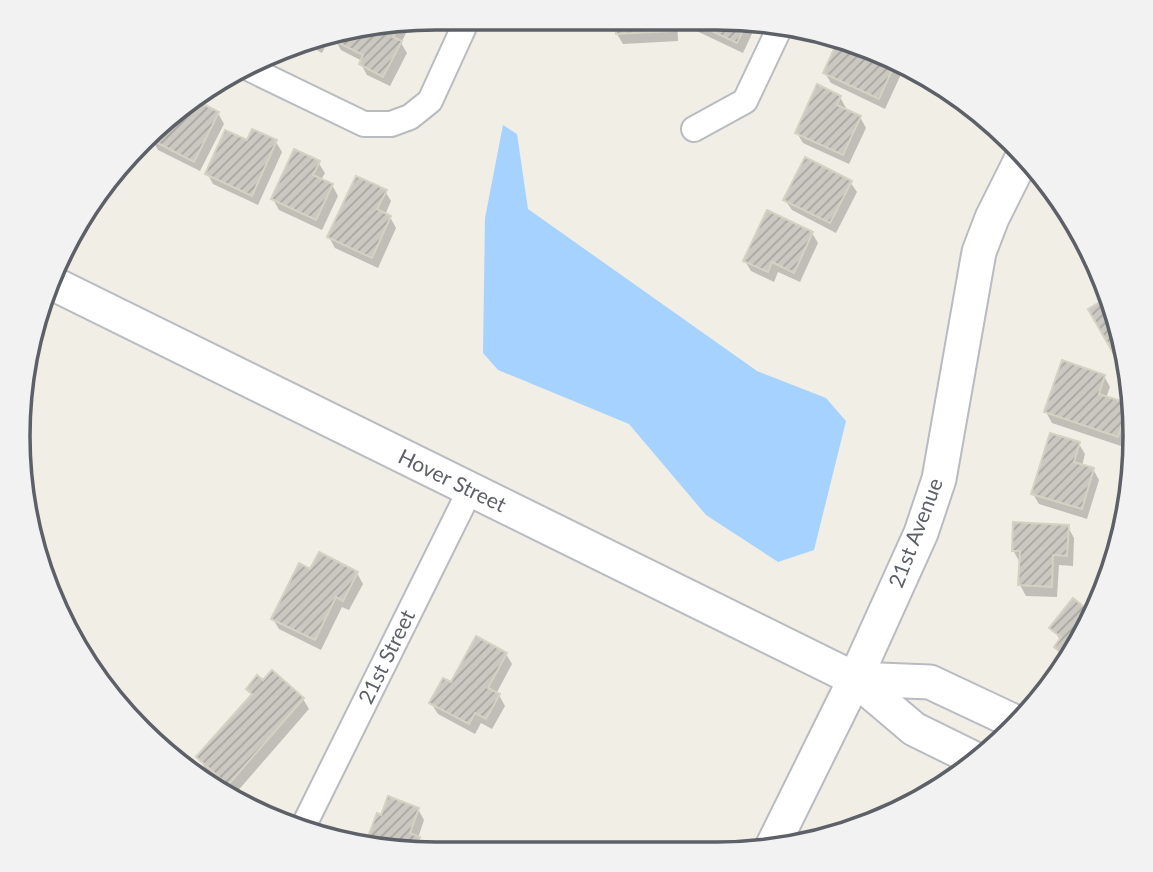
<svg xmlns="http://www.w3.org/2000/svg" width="1153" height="872" font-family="Lato,sans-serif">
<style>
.water{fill:#a6d2ff}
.shadow{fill:#0003}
.building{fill:url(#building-hatch);stroke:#d5d1c3;stroke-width:2}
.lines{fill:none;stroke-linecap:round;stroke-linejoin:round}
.street-casing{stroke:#b8bbc0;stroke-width:28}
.secondary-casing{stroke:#b9bbc2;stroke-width:37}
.street{stroke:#fff;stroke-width:24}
.secondary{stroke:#fff;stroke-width:33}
.labels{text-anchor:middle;stroke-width:5;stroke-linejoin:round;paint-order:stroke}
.street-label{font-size:21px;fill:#5d6167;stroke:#fff}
.rim{fill:none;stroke:#5d6167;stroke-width:3.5}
</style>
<defs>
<pattern id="building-hatch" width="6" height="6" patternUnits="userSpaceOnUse" patternTransform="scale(1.75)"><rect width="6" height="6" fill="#cbc8c2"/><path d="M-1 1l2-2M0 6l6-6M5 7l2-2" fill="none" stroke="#a8a6a1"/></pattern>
</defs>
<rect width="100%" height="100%" fill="#f0eee5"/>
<polygon class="water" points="503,125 517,134 528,209 757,371 826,398 846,421 814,550 778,562 706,515 629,424 498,370 483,353 485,218"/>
<g class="shadow">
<polygon points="616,18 677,18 678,41 623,44 617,34"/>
<polygon points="683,18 744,18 753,20 756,25 743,53 688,27"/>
<polygon points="404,22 408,29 401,43 407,53 390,86 367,75 361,64 362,61 341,50 335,40 340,30"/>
<polygon points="333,31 322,53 303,42 327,32"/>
<polygon points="854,46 903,70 885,109 831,83 825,73 850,54"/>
<polygon points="840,97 846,108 845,111 860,117 866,128 849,164 803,143 797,133"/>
<polygon points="193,101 218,113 224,124 200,171 158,150 152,139 155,132"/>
<polygon points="276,142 282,152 258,205 213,184 207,173"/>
<polygon points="318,162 325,173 321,180 332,185 338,196 322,230 279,210 273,199"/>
<polygon points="850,182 857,192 836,233 792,210 785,200"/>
<polygon points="385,191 391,201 385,215 390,217 396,228 378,268 335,248 329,237"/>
<polygon points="1074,226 1084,248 1076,245 1070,234"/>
<polygon points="812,233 818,243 800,282 778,272 774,282 751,271 745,261"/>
<polygon points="1105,301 1127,354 1127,365 1124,367 1090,309"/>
<polygon points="1104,376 1110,387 1106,398 1127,405 1127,436 1124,447 1052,423 1046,412"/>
<polygon points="1079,444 1085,454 1082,466 1093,469 1099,480 1087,519 1039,504 1033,494"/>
<polygon points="1068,527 1074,538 1073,566 1059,565 1057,597 1026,596 1020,585 1019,561 1013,550"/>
<polygon points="311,571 357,573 363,584 349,610 342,607 321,650 279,629 273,619"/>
<polygon points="1088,613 1068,662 1062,658 1056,647 1061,641 1052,628"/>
<polygon points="506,654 512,664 496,694 499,695 505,706 492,729 481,723 475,734 438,714 431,703 452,685"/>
<polygon points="248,689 303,699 309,709 235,794 205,768 199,758 252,696"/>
<polygon points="418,809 424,820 418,838 425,849 424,851 381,851 366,846 378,815 382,817"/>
</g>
<g class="building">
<polygon points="615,18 673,18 673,31 616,34"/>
<polygon points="684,18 744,18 749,19 737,43"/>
<polygon points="401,22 393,37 402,41 383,77 359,64 363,55 333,40 338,31"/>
<polygon points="836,45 849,52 852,45 894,66 879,99 823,73"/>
<polygon points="817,84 841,96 837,105 861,116 843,155 795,133"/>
<polygon points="195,100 219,112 194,162 150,139 152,135"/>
<polygon points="252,129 277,140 252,196 205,174 225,130 247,140"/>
<polygon points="294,149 320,161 313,175 333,184 316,220 271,199"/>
<polygon points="805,157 852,181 830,223 783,200"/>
<polygon points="356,176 387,190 377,209 391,216 372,258 327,237"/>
<polygon points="767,210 813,232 794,273 772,262 768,272 743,261"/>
<polygon points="1105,299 1127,352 1116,358 1088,309"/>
<polygon points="1062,360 1105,375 1099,394 1127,403 1127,409 1118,437 1044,412"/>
<polygon points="1050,433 1080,442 1074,462 1094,468 1082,509 1031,494"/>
<polygon points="1013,522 1069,525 1067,556 1053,555 1052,587 1018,585 1020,551 1012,551"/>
<polygon points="319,552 358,572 343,601 336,597 315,640 271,619 299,563 310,569"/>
<polygon points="1073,598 1089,611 1069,659 1054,647 1061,637 1049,628"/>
<polygon points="476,636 507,653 488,688 500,694 486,719 475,713 469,724 429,703 443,678 451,682"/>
<polygon points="272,670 304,698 228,785 196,757 252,694 246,689 257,675 263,680"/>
<polygon points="388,796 419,808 410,833 420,837 415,851 381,851 365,845 377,813 381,815"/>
</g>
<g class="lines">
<defs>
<g id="street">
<polyline points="244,66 364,124 391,124 410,117 430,101 468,18"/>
<polyline points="694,129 745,101 781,25"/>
<polyline points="304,825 470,490"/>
</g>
<g id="secondary">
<polyline points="50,282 855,679 914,729 975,759"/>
<polyline points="855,679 930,682 1013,721"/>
<polyline points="770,851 855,679 921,533 939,479 979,252 992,218 1022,158"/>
</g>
</defs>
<use href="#street" class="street-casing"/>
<use href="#secondary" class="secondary-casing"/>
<use href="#street" class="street"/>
<use href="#secondary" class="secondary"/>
</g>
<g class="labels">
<g class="street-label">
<text transform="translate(452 481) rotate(26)" y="7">Hover Street</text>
<text transform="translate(916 533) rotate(-69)" y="7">21st Avenue</text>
<text transform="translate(387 657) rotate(-64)" y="7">21st Street</text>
</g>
</g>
<path d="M0 0H1153V872H0ZM436 30H717A406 406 0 0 1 1123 436V436A406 406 0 0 1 717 842H436A406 406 0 0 1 30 436V436A406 406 0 0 1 436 30Z" fill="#f2f2f3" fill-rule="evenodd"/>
<path class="rim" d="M436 30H717A406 406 0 0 1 1123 436V436A406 406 0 0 1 717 842H436A406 406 0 0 1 30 436V436A406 406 0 0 1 436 30Z"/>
</svg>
